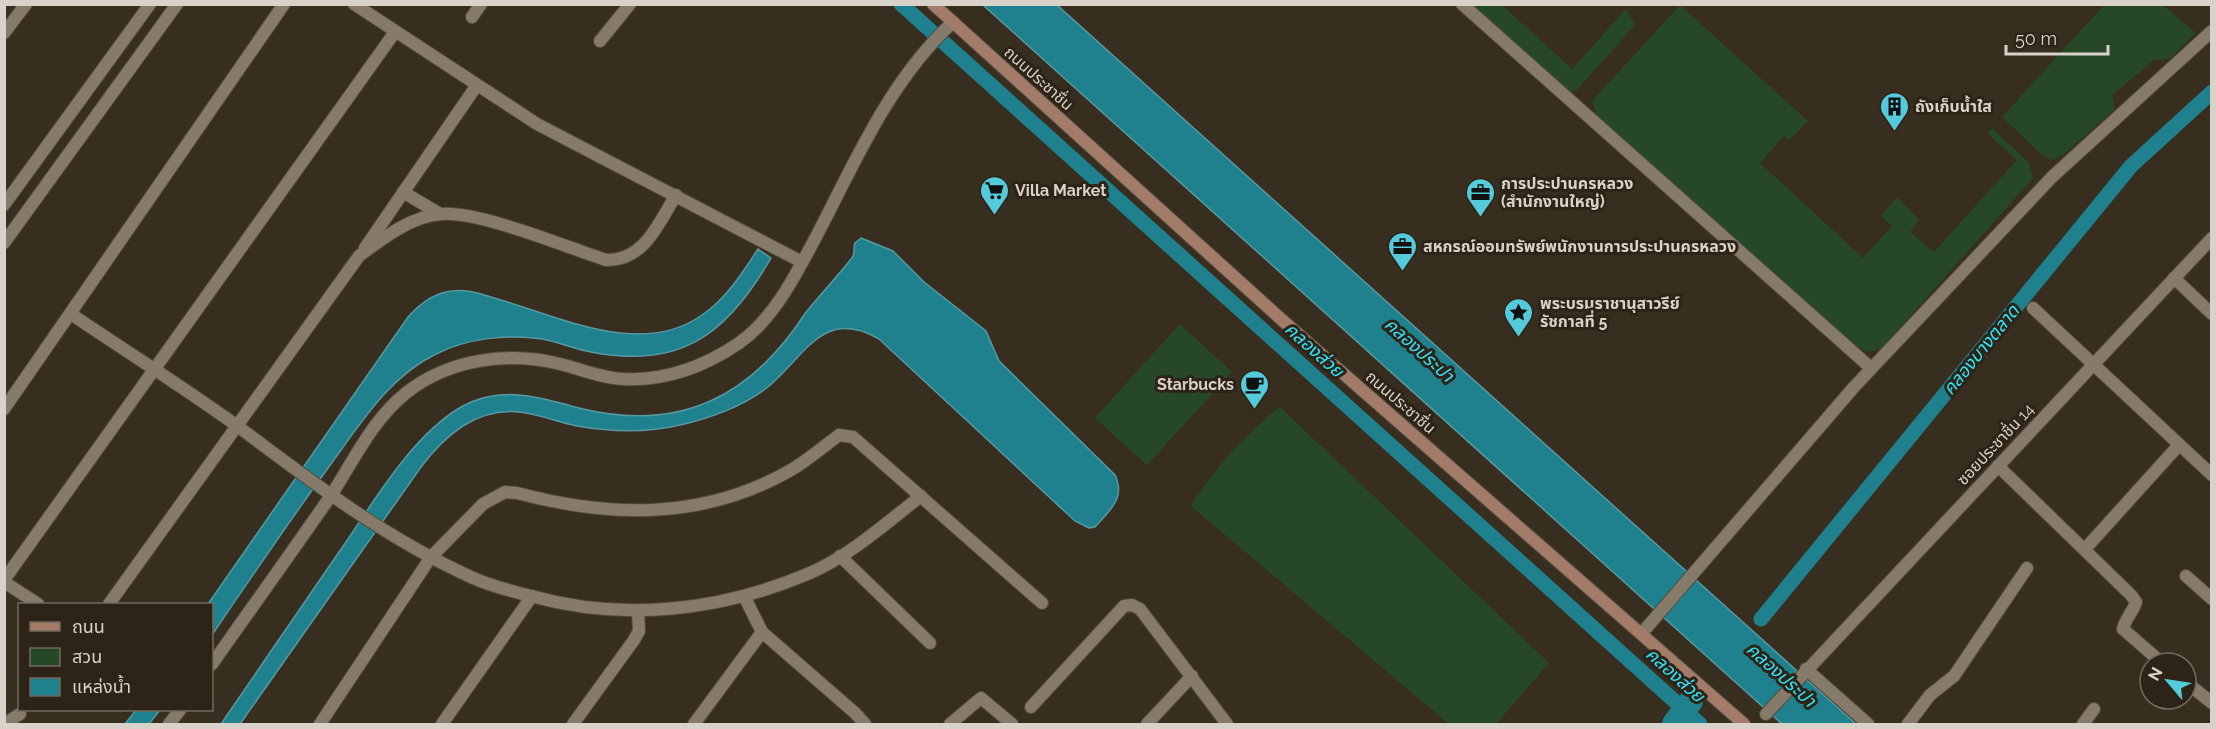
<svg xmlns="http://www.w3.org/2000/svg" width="2216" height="729" font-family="Raleway,'Noto Sans Thai',sans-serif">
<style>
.green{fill:#274826}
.water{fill:#20818e;stroke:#5799a0;stroke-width:1.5}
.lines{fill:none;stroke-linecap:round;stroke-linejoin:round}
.canal{stroke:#20818e;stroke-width:15}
.river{stroke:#20818e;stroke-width:24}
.minor-casing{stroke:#534b3f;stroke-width:14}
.secondary-casing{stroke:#534b3f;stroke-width:14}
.minor{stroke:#867a6b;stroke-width:12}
.secondary{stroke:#a37c69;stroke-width:12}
.labels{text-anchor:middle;stroke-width:6;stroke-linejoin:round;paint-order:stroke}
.street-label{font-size:16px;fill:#d8d2c9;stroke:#2d2417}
.poi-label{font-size:16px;font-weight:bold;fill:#d8d2c9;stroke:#2d2417;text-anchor:start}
.water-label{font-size:18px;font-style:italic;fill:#2ee5fd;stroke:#2d2417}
</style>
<rect width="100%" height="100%" fill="#372e20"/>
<g class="green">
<polygon points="1472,5 1502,5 1572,69 1626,9 1635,25 1576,91 1569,92"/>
<polygon points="1680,5 1808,121 1789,140 1784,136 1760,163 1863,258 1892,226 1881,216 1897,197 1919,220 1910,232 1934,252 2017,160 1987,133 1992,128 2029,163 2033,178 1881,349 1867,352 1850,342 1597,115 1592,101"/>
<polygon points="2104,5 2163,5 2196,33 2169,59 2154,60 2112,95 2115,109 2063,155 2052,160 2040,153 2002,117"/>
<polygon points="1180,324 1232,372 1147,465 1095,418"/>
<path d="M1280,407L1549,663L1496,724H1449L1191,506C1213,469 1246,434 1280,407Z"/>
</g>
<g class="water">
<polygon points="983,5 1057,5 1856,724 1782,724"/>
<path d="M861,238L893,251L924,282L986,331L999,361L1115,475C1126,498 1110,510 1095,527L1089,528L1075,521L879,339C821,305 803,361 764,390C739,408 710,418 680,425C647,433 611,432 577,426C557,422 539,414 519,412C476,408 445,435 421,467L240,724H221C260,667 299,610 339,552C372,505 410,437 461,407C502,384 541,398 583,409C681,432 751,396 804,315C811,305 852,260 853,256C855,252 853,248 855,243Z"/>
<path d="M758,249L771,258C728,333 681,370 591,352C574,349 559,342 542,339C507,334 468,338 436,354C388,377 359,426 328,468C288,523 250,579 212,635V604H208L408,317C418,306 431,295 446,292C466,287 484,295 504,301C565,319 643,357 702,315C727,298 742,273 758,249Z"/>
<polygon points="136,710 160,710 149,724 125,724"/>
</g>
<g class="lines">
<g class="canal">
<polyline points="901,4 1700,724"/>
<polyline points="1761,619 2131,166 2212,92"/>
</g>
<polyline class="river" points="1674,724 1691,701"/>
<defs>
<g id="minor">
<polyline points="354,4 537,124 802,262"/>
<polyline points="1462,4 1871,368"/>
<polyline points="472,17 481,4"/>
<polyline points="4,33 26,4"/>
<polyline points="600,41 630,4"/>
<polyline points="403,192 440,214"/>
<polyline points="4,205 150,4"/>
<polyline points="4,243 177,4"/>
<polyline points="365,248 477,85"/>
<polyline points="2174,278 2212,314"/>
<polyline points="2033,308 2212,475"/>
<path d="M71,314C127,352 185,388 240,428C313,483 387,539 471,577C490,586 511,591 531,596C624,622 721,611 810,573C851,555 886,523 921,496"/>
<polyline points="4,409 284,4"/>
<path d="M1998,466L2131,595L2136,602C2133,612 2125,619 2123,629L2162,663"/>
<polyline points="2085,549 2179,445"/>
<polyline points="840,556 930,643"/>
<polyline points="2186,576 2212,599"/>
<polyline points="4,580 395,32"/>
<polyline points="4,582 38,604"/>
<polyline points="744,596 762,632 855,713 865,724"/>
<path d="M109,604L359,256C382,239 411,216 441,214C480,211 566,247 606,260C644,261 658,224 676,195"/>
<polyline points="1642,633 1854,387 2052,177 2212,31"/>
<path d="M212,664C251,609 291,553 330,497C353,462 372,420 406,393C449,359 508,351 560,364C581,369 601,378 623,379C665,381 704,367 739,343C775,318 797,272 817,235C856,160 890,80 953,22"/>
<polyline points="1806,669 1868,724"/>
<polyline points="2186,682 2212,703"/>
<polyline points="1031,707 1124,606 1132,605 1140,609 1227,724"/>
<polyline points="1766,714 2212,238"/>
<polyline points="4,724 20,714"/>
<polyline points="169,724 180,710"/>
<path d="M320,724L431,557L483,504L505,492L517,493C611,518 704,520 791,470C808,460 823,447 839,435L853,437L1042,603"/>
<polyline points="442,724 532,596"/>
<polyline points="573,724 634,640 639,631 638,611"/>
<polyline points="694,724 762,632"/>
<polyline points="950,724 981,698 1012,724"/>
<polyline points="1147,724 1192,676"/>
<polyline points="1908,724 1930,695 1954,676 2027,568"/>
<polyline points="2083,724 2094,709"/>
</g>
<polyline id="secondary" points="933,4 1282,320 1744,724"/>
</defs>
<use href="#minor" class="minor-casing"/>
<use href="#secondary" class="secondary-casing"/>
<use href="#minor" class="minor"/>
<use href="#secondary" class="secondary"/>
</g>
<defs>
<symbol id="building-pin" viewBox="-11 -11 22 30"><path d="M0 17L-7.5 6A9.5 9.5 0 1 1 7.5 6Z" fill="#53cbda" stroke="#2d2417"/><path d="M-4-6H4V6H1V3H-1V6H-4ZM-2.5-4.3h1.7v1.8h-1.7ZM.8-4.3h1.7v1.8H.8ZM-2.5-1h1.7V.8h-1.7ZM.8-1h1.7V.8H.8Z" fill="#111"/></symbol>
<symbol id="supermarket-pin" viewBox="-11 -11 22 30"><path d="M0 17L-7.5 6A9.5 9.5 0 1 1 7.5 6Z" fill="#53cbda" stroke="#2d2417"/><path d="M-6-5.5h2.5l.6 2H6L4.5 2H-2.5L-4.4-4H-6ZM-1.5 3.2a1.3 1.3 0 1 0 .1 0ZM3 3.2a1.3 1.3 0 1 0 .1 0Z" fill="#111"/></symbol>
<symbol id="office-pin" viewBox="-11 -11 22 30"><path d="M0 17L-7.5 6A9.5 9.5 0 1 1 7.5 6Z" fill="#53cbda" stroke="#2d2417"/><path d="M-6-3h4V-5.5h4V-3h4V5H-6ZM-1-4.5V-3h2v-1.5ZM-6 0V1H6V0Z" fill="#111"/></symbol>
<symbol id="sight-pin" viewBox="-11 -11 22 30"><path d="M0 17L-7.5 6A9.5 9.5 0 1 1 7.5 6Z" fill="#53cbda" stroke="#2d2417"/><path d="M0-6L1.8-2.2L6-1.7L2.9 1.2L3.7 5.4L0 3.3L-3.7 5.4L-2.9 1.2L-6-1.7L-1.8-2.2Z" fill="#111"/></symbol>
<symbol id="cafe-pin" viewBox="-11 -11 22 30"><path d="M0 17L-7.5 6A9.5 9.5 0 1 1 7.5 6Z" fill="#53cbda" stroke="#2d2417"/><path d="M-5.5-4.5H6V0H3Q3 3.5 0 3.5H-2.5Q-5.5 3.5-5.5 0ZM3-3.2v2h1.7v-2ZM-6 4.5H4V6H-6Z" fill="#111"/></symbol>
</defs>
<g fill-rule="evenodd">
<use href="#building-pin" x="1878" y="90" width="33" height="45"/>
<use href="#supermarket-pin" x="978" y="174" width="33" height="45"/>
<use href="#office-pin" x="1464" y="176" width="33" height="45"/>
<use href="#office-pin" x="1386" y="230" width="33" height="45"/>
<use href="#sight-pin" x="1502" y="296" width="33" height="45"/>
<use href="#cafe-pin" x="1238" y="368" width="33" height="45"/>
</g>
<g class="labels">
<g class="street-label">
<text transform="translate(1039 78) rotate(42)" y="6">ถนนประชาชื่น</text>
<text transform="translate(1401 402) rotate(41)" y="6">ถนนประชาชื่น</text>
<text transform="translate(1995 444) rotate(-47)" y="6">ซอยประชาชื่น 14</text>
</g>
<g class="poi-label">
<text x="1915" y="112">ถังเก็บน้ำใส</text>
<text x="1501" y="189">การประปานครหลวง<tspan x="1501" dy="18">(สำนักงานใหญ่)</tspan></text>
<text x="1015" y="196">Villa Market</text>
<text x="1423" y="252">สหกรณ์ออมทรัพย์พนักงานการประปานครหลวง</text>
<text x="1540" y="309">พระบรมราชานุสาวรีย์<tspan x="1540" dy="18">รัชกาลที่ 5</tspan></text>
<text x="1234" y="390" text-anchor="end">Starbucks</text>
</g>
<g class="water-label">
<text transform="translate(1314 350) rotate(42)" y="6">คลองส่วย</text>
<text transform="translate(1419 350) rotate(42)" y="6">คลองประปา</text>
<text transform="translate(1981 350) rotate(-51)" y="6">คลองบางตลาด</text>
<text transform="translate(1675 675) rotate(42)" y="6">คลองส่วย</text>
<text transform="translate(1781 675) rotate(42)" y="6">คลองประปา</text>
</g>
</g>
<rect width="2216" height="729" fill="none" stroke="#d8d2c9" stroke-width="12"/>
<rect x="18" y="603" width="195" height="108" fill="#2d2417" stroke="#716a5e" stroke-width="1.5"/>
<rect x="30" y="622" width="30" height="9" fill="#a37c69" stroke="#716a5e" stroke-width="1.5"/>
<text x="72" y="633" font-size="18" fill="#d8d2c9">ถนน</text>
<rect x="30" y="648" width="30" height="18" fill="#274826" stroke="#716a5e" stroke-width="1.5"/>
<text x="72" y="663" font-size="18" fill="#d8d2c9">สวน</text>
<rect x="30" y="678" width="30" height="18" fill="#20818e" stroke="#716a5e" stroke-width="1.5"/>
<text x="72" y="693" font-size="18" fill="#d8d2c9">แหล่งน้ำ</text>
<g transform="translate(2168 681) rotate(299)"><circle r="28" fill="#2d2417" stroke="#716a5e" stroke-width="1.5"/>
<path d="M0-4.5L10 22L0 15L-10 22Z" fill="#53cbda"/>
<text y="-9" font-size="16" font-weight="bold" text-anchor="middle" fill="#d8d2c9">N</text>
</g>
<path d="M2006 45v9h102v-9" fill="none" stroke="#d8d2c9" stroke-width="3"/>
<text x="2015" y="45" font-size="18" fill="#d8d2c9" stroke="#2d2417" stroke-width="4.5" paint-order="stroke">50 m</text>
</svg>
